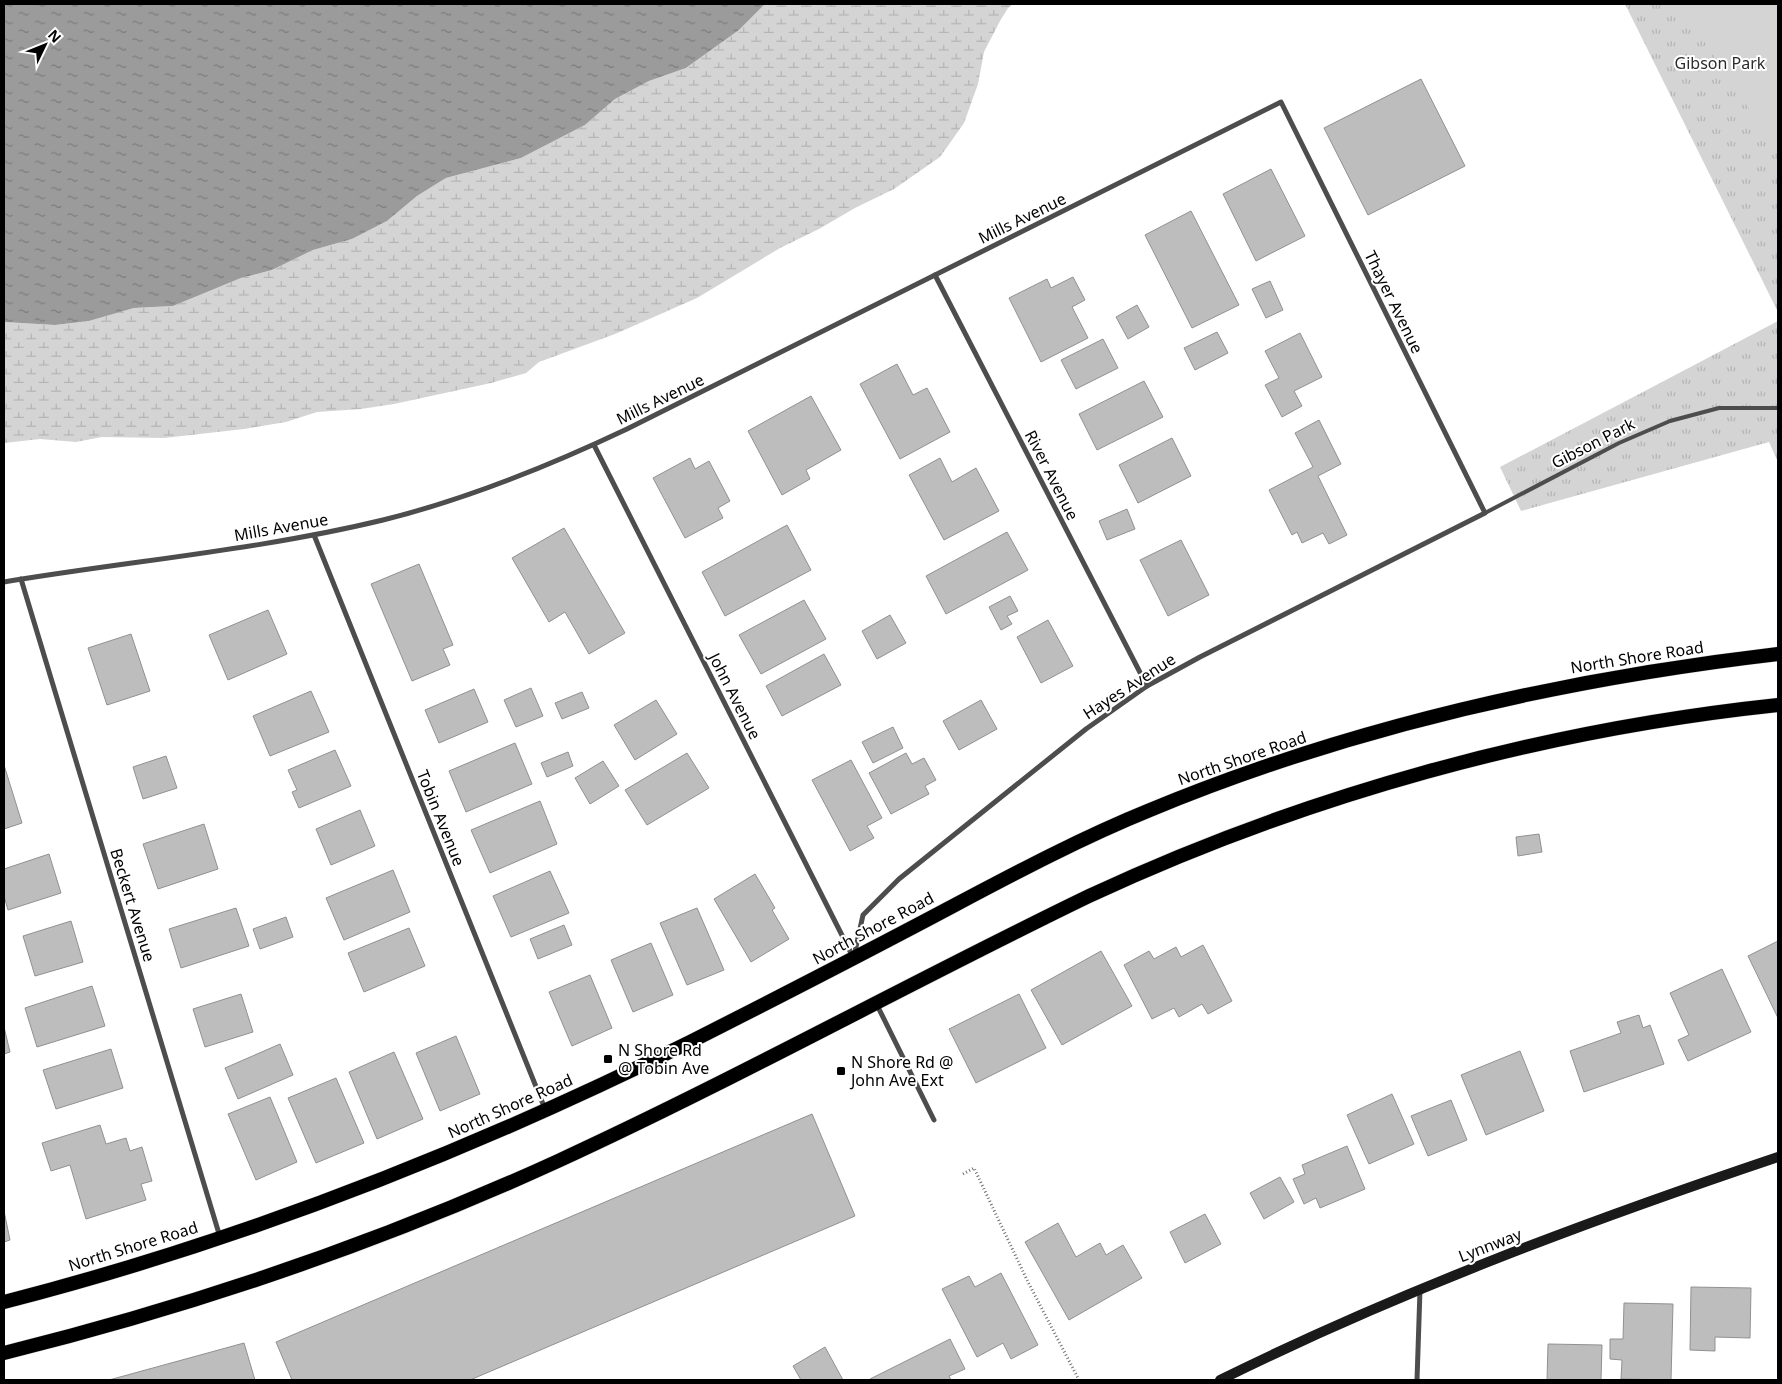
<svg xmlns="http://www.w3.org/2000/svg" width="1782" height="1384" font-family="'Noto Sans',sans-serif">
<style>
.wetland{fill:url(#wetland-marsh)}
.park{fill:url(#park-tufts)}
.garden{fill:#d4d4d4}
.water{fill:url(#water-ripples)}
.building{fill:#bdbdbd;stroke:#919191}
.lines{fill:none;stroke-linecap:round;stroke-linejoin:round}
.trunk-casing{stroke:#dbdbdb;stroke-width:15}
.path{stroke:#6f6f6f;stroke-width:3;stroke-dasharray:1 2.5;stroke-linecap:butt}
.service{stroke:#4d4d4d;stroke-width:4}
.minor{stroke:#4d4d4d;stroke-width:5}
.secondary{stroke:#1a1a1a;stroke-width:10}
.trunk{stroke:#000;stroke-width:14}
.poi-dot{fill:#000;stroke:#fff;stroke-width:2}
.labels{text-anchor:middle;stroke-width:4;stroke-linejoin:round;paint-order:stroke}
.park-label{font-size:16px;fill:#2b2b2b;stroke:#fff}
.street-label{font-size:16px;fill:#000;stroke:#fff}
.poi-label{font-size:16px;fill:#000;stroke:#fff;text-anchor:start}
</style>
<defs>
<pattern id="wetland-marsh" width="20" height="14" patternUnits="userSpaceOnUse" patternTransform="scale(1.25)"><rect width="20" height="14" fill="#d4d4d4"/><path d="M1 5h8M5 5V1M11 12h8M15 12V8" fill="none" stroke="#b4b4b4"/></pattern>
<pattern id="park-tufts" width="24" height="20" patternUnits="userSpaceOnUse" patternTransform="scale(1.25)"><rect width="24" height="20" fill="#d4d4d4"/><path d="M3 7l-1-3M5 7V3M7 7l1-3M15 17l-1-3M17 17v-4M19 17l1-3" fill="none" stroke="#b4b4b4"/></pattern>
<pattern id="water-ripples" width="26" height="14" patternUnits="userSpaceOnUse" patternTransform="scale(1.25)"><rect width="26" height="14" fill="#9b9b9b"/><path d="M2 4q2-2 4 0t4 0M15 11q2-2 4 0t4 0" fill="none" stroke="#7c7c7c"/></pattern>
</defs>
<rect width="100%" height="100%" fill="#fff"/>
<polygon class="wetland" points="765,4 1013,4 1008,8 1000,21 984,52 978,84 964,123 940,157 894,189 855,208 819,229 780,248 697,298 615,334 539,362 526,373 491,383 394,404 361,409 317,412 286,422 244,429 164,438 102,437 76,442 40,439 4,443 4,322 55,325 89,321 134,308 173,306 241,278 272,270 313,250 352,239 387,221 417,196 446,178 521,158 585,125 615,99 649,81 686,68 739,30"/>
<g class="park">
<polygon points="1625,4 1778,4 1778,312"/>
<polygon points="1778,321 1778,462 1769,442 1521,511 1500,467"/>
</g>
<polygon class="garden" points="1680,4 1778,4 1778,153"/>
<polygon class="water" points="4,4 765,4 739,30 686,68 649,81 615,99 585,125 521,158 446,178 417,196 387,221 352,239 313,250 272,270 241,278 173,306 134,308 89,321 55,325 4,322"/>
<g class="building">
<polygon points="1421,79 1465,166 1368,215 1324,128"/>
<polygon points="1271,169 1305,236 1256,261 1223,194"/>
<polygon points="1191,211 1239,305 1192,328 1145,235"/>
<polygon points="1073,277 1085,300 1072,307 1088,338 1041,362 1009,298 1047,279 1051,288"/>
<polygon points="1270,281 1283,310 1266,318 1252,289"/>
<polygon points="1137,305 1149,327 1128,339 1116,317"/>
<polygon points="1217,332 1228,353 1195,370 1184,348"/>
<polygon points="1300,333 1322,377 1294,391 1302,406 1282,417 1265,385 1279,378 1265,351"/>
<polygon points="1103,339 1118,368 1076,389 1061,360"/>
<polygon points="897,364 913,395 927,388 950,432 900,459 860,384"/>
<polygon points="1144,381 1163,417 1097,450 1079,414"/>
<polygon points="811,396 841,450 806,470 810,479 782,495 748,431"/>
<polygon points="1319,420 1341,464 1318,476 1347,535 1329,544 1323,533 1302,543 1297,532 1292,535 1269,490 1313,467 1295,433"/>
<polygon points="1172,438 1191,476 1138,503 1119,465"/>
<polygon points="690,458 695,469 709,461 730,501 718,508 723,518 685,538 653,478"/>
<polygon points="940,458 952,482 976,468 999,511 944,540 909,475"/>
<polygon points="1127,509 1135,529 1107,540 1099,521"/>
<polygon points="787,525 811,570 725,616 702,572"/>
<polygon points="564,528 625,633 589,654 565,612 549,622 512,558"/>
<polygon points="1007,532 1028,570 946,614 926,576"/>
<polygon points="1181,540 1209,595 1168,616 1140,560"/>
<polygon points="419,564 453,645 443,649 450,665 412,681 371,584"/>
<polygon points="1010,596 1018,611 1007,616 1012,624 1001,630 989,607"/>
<polygon points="804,600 826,639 761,674 739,635"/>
<polygon points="268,610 287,654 228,680 209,635"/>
<polygon points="890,615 906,643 877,659 862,631"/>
<polygon points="1048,620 1073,666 1041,683 1017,637"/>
<polygon points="131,634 150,691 107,705 88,648"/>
<polygon points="824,654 841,685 782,716 766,686"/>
<polygon points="531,688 543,716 516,727 504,700"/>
<polygon points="474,689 488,722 439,743 425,710"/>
<polygon points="311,691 329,732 270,756 253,716"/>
<polygon points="582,692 589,708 562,719 555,703"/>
<polygon points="656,700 677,734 635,760 614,725"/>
<polygon points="981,700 997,729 959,750 943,721"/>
<polygon points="893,727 903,748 873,763 862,742"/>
<polygon points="515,743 532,784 466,812 449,771"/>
<polygon points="335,750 351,786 299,808 292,792 297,790 288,770"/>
<polygon points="568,752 573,766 547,777 541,763"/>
<polygon points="687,753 709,788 647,825 625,790"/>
<polygon points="906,753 912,764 924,758 936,780 925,786 929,794 891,814 869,773"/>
<polygon points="166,756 177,788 143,799 133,767"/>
<polygon points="851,760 882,818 867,826 874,838 850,851 812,780"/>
<polygon points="603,761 619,786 590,804 575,778"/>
<polygon points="4,765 22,823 4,829"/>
<polygon points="540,801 557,844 490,873 471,830"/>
<polygon points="360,810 375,846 331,865 316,829"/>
<polygon points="204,824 218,869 158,889 143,844"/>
<polygon points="1539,834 1542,852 1518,856 1516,837"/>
<polygon points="49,854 61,893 8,910 4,896 4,869"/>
<polygon points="393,870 410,912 344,940 326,898"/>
<polygon points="550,871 569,913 511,937 493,896"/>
<polygon points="755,874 775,908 772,910 789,939 751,962 714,899"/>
<polygon points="236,908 249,946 181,968 169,929"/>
<polygon points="697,908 724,970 687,985 660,923"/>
<polygon points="286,917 293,937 260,949 253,929"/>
<polygon points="71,921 83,962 35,976 23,936"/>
<polygon points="564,925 572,945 538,959 530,939"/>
<polygon points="409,928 425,966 364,992 348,953"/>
<polygon points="1778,941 1778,1018 1748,956"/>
<polygon points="651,943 673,995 633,1012 611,960"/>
<polygon points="1203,945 1232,1001 1208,1014 1202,1004 1179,1017 1174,1008 1152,1019 1124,965 1149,951 1154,959 1176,947 1181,957"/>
<polygon points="1101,951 1132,1006 1062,1045 1031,990"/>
<polygon points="1722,969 1751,1032 1688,1061 1678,1040 1689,1035 1670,993"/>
<polygon points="590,975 612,1028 572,1046 549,992"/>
<polygon points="92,986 105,1026 37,1047 25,1008"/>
<polygon points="241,994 253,1032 205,1047 193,1009"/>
<polygon points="1019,994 1046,1048 976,1083 949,1029"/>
<polygon points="1639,1015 1643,1028 1650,1025 1664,1064 1584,1092 1570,1051 1621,1033 1617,1022"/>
<polygon points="4,1027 10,1052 4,1054"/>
<polygon points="456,1036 480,1094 440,1111 416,1053"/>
<polygon points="280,1044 293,1075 238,1099 225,1068"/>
<polygon points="111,1049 123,1088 56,1109 43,1070"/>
<polygon points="1520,1051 1544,1111 1486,1135 1461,1075"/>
<polygon points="394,1052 423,1119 377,1139 349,1072"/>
<polygon points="336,1078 364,1143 316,1163 288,1098"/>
<polygon points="1392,1094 1414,1144 1369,1164 1347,1115"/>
<polygon points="270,1097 297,1162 256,1180 228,1114"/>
<polygon points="1451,1100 1467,1140 1428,1156 1411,1116"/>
<polygon points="812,1114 855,1216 470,1380 292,1380 276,1342"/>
<polygon points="100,1125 106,1144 126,1138 130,1151 142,1147 152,1181 141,1184 146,1200 86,1219 70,1165 51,1171 42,1143"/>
<polygon points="1347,1146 1365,1189 1320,1208 1316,1198 1304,1204 1293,1179 1305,1174 1302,1165"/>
<polygon points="1280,1177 1294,1202 1264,1219 1250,1193"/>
<polygon points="4,1211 10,1240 4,1242"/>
<polygon points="1205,1214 1221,1244 1185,1263 1170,1232"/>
<polygon points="1058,1223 1076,1257 1100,1243 1106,1255 1123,1245 1142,1278 1069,1320 1025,1242"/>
<polygon points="1001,1273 1038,1345 1011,1359 1003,1343 977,1357 942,1289 969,1276 975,1287"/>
<polygon points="1691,1287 1751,1288 1750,1338 1715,1337 1715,1351 1690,1350"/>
<polygon points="1624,1303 1673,1304 1671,1380 1621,1379 1622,1360 1610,1359 1610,1339 1623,1339"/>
<polygon points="950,1339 965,1369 949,1376 951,1380 871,1380 870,1379"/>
<polygon points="244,1343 255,1380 109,1380"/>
<polygon points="1548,1344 1602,1345 1601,1380 1547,1380"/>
<polygon points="825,1347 843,1380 801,1380 793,1366"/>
</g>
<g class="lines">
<defs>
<g id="trunk">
<path d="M4,1302C242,1241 470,1151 690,1042C767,1003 843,964 919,924C995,884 1071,842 1150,810C1350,727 1564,679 1778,654"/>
<path d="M4,1353C193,1306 381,1242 558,1161C738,1078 911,982 1089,896C1306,795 1541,730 1778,705"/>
</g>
</defs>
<use href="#trunk" class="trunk-casing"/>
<polyline class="path" points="963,1174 974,1168 1028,1282 1079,1380"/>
<polyline class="service" points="1485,513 1619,443 1670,421 1719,408 1778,408"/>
<g class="minor">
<polyline points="935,275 1147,686"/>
<polyline points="594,445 853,957"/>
<polyline points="314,535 545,1109"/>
<polyline points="21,579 220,1237"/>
<path d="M4,582C130,561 259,550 383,520C468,499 549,466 627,429L1281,102L1485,513L1200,657L1147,686L1086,729L899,879L863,915L854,956"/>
<polyline points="876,1003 934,1120"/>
<polyline points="1417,1380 1420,1290"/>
</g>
<path class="secondary" d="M1220,1380C1400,1291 1588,1221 1778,1157"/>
<use href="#trunk" class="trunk"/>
</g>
<g class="poi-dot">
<rect x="603" y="1054" width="10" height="10" rx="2.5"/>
<rect x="836" y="1066" width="10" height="10" rx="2.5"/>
</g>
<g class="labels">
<g class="park-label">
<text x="1720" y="69">Gibson Park</text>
</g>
<g class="street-label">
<text transform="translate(1022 218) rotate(-26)" y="6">Mills Avenue</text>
<text transform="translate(1394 302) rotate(64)" y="6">Thayer Avenue</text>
<text transform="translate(660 399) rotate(-26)" y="6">Mills Avenue</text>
<text transform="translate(1593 443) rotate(-27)" y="6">Gibson Park</text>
<text transform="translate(1052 475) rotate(63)" y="6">River Avenue</text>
<text transform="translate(281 527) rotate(-10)" y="6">Mills Avenue</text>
<text transform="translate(1637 657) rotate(-9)" y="6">North Shore Road</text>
<text transform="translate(1129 686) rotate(-33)" y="6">Hayes Avenue</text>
<text transform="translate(735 696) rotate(63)" y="6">John Avenue</text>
<text transform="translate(1242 758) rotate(-19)" y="6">North Shore Road</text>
<text transform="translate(441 818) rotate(68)" y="6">Tobin Avenue</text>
<text transform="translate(133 905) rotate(73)" y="6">Beckert Avenue</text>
<text transform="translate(873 928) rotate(-28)" y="6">North Shore Road</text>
<text transform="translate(510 1106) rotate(-24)" y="6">North Shore Road</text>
<text transform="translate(1490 1245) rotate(-21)" y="6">Lynnway</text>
<text transform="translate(133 1246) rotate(-17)" y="6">North Shore Road</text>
</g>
<g class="poi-label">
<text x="618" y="1056">N Shore Rd<tspan x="618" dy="18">@ Tobin Ave</tspan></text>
<text x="851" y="1068">N Shore Rd @<tspan x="851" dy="18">John Ave Ext</tspan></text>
</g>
</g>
<rect width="1782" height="1384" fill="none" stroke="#000000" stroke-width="10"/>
<g transform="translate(45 45) rotate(47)" stroke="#ffffff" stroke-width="4" paint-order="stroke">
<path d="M0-4L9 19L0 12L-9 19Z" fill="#000000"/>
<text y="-8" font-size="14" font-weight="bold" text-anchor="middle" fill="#000000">N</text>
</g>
</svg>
